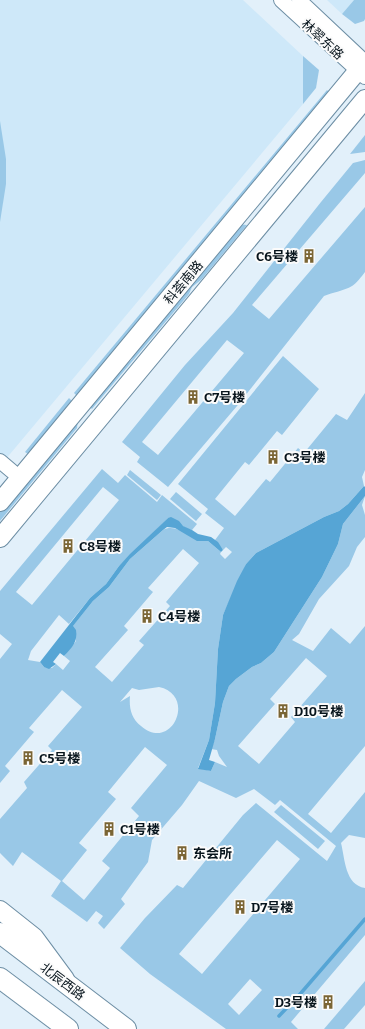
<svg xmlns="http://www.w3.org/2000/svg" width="365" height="1029" font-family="Bitter,'Noto Sans SC',serif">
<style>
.built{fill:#cee8f9}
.green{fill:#99c8e7;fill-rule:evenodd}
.water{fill:#56a5d5}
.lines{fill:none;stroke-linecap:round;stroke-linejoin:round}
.stream{stroke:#56a5d5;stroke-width:3.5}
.minor-casing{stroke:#6d8ea4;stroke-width:16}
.tertiary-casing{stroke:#6d8ea4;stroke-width:20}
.secondary-casing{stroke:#6d8ea4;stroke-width:22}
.minor{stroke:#fff;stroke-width:14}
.tertiary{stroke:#fff;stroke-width:18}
.secondary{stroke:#fff;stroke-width:20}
.labels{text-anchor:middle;stroke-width:4;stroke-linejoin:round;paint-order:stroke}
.street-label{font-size:13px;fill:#07141c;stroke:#fbfbfb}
.poi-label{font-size:13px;font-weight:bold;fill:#07141c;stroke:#fbfbfb;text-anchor:start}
</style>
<rect width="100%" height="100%" fill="#e2f0fa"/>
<g class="built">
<polygon points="0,0 243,0 303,56 303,104 0,466"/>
<polygon points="327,0 354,0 342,14"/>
</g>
<g class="green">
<polygon points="354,0 365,0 365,19 364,21 355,24 342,14"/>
<polygon points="303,56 319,70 316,88 303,104"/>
<polygon points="327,90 329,92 77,396 74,393"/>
<polygon points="0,121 6,159 6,184 0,222"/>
<polygon points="365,135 365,152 350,154"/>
<path d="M365,160V173L252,305L269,319L365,207V272C361,277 357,283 352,286C344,291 333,292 324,296L237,406L168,487L137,462L140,457L122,442L185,365L233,313L321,202L353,163ZM227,340L244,353L158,455L142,442Z"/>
<polygon points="237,224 247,225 201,280 192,287 189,294 92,409 87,404 132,359 135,352"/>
<path d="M283,356L319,389L282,435L277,431L249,465L245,462L215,499L235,516L266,479L270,482L298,448L304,453L336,414L347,420L365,393V470L362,477L364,486L348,504L339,511L324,517L256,553L246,564L223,615L218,649L215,703L209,740L198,768L211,771L215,762L227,767L219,756L217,750L211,749L215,739L223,702L229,686L236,679L252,667L261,663L274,652L322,577L338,544L343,524L365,496L362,505L365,515V537L357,547L349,566L319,599L299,634L292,640L313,651L331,628L350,644L365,626V746L308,814L331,833L365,792V838L349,835L341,843C345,859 345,885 365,888V935L291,1022L298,1029H226L150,974L120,948L145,918L177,885L183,888L243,815L256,803L327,861L336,846L280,800L275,805L254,789L236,798L199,781L182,805L152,840L148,862L121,899L125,904L104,929L98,923L103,916L96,911L87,922L51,896L61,881L22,852L13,866L0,853V819L27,788L24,782L52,750L48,746L82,707L62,690L29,728L34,732L5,766L10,771L0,783V659L12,644L0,634V591L102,469L118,483L125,475L157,502L162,495L197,524L192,530L188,529L168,518L119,566L106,584L90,598L69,624L59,615L31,651L28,660L40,662L44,667L52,668L56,664L63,670L70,661L64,656L76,641L72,627L93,601L109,587L130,559L163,530C178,522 192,542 208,541L221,552L220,554L225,559L232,552L226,547L223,550L215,540L224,528L205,513L208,509L178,484ZM103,487L119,500L32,605L16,592ZM183,549L199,563L166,602L170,606L139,641L144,645L112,682L95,667L128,630L124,626L153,592L148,588ZM306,658L327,676L291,717L295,722L259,764L238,746L275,704L270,699ZM159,687C197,695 172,753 141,726C131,718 129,708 130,696L120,702L132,688L139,690ZM145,747L167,765L131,808L139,816L102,861L110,868L84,900L62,881L87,850L79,843L116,799L108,792ZM277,840L300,859L202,974L179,954ZM250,979L262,990L239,1015L228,1004Z"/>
<polygon points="69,398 72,401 28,454 25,452"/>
<polygon points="78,420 77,428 0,521 0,508"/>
<polygon points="130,470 161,495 157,500 127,475"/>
<polygon points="176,492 202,514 196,521 170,499"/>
<polygon points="281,805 325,841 318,849 274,812"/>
<polygon points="365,981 365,1005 344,1029 324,1029"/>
</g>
<g class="water">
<polygon points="364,486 365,487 365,496 343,524 338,544 322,577 274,652 261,663 252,667 236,679 229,686 223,702 215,739 209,760 215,762 211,771 198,769 209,740 215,703 218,649 223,615 237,581 246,564 256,553 324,517 339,511 348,504"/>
<path d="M171,517L179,521L183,526L192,530L198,534L211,537L218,542L223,550L221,552L208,541H197L175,528L167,527L163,530L130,559L109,587L93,601L73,626L76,630C78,641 72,648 64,656L60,653L53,662L56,664L49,669L44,667L40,662L90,598L106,584L119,566L130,554L168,518Z"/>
</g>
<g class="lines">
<polyline class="stream" points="279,1016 301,993 365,919"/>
<defs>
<g id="minor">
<polyline points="281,0 365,77"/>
<polyline points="299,0 365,62"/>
<polyline points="0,461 20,478"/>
</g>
<g id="tertiary">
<polyline points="0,502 365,62"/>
<polyline points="0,538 365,99"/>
<polyline points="0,910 34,937 65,979"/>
</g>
<g id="secondary">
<polyline points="0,933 126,1029"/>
<polyline points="0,978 68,1029"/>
</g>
</defs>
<use href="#minor" class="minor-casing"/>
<use href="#tertiary" class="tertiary-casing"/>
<use href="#secondary" class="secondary-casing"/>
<use href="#minor" class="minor"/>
<use href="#tertiary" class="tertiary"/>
<use href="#secondary" class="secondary"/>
</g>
<defs>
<symbol id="building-bare" viewBox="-9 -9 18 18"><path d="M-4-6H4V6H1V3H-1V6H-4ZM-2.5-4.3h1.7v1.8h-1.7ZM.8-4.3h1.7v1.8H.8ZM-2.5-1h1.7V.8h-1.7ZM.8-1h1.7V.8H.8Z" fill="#7a6534" stroke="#fbfbfb" stroke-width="2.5" paint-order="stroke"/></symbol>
</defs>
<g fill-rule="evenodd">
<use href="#building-bare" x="299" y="246" width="20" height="20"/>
<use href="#building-bare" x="183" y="387" width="20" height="20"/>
<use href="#building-bare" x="263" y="447" width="20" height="20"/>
<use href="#building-bare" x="58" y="536" width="20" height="20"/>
<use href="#building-bare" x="137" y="606" width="20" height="20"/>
<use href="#building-bare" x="273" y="701" width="20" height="20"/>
<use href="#building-bare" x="18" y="748" width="20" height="20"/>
<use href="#building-bare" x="99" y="819" width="20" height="20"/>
<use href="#building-bare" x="172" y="843" width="20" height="20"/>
<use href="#building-bare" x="230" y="897" width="20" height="20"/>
<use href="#building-bare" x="318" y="992" width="20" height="20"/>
</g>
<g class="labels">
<g class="street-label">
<text transform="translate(323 39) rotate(43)" y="5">林翠东路</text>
<text transform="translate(183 282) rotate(-50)" y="5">科荟南路</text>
<text transform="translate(63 981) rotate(37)" y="5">北辰西路</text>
</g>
<g class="poi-label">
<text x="298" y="261" text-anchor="end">C6号楼</text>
<text x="204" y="402">C7号楼</text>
<text x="284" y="462">C3号楼</text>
<text x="79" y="551">C8号楼</text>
<text x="158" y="621">C4号楼</text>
<text x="294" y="716">D10号楼</text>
<text x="39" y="763">C5号楼</text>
<text x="120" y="834">C1号楼</text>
<text x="193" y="858">东会所</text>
<text x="251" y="912">D7号楼</text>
<text x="317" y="1007" text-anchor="end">D3号楼</text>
</g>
</g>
</svg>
